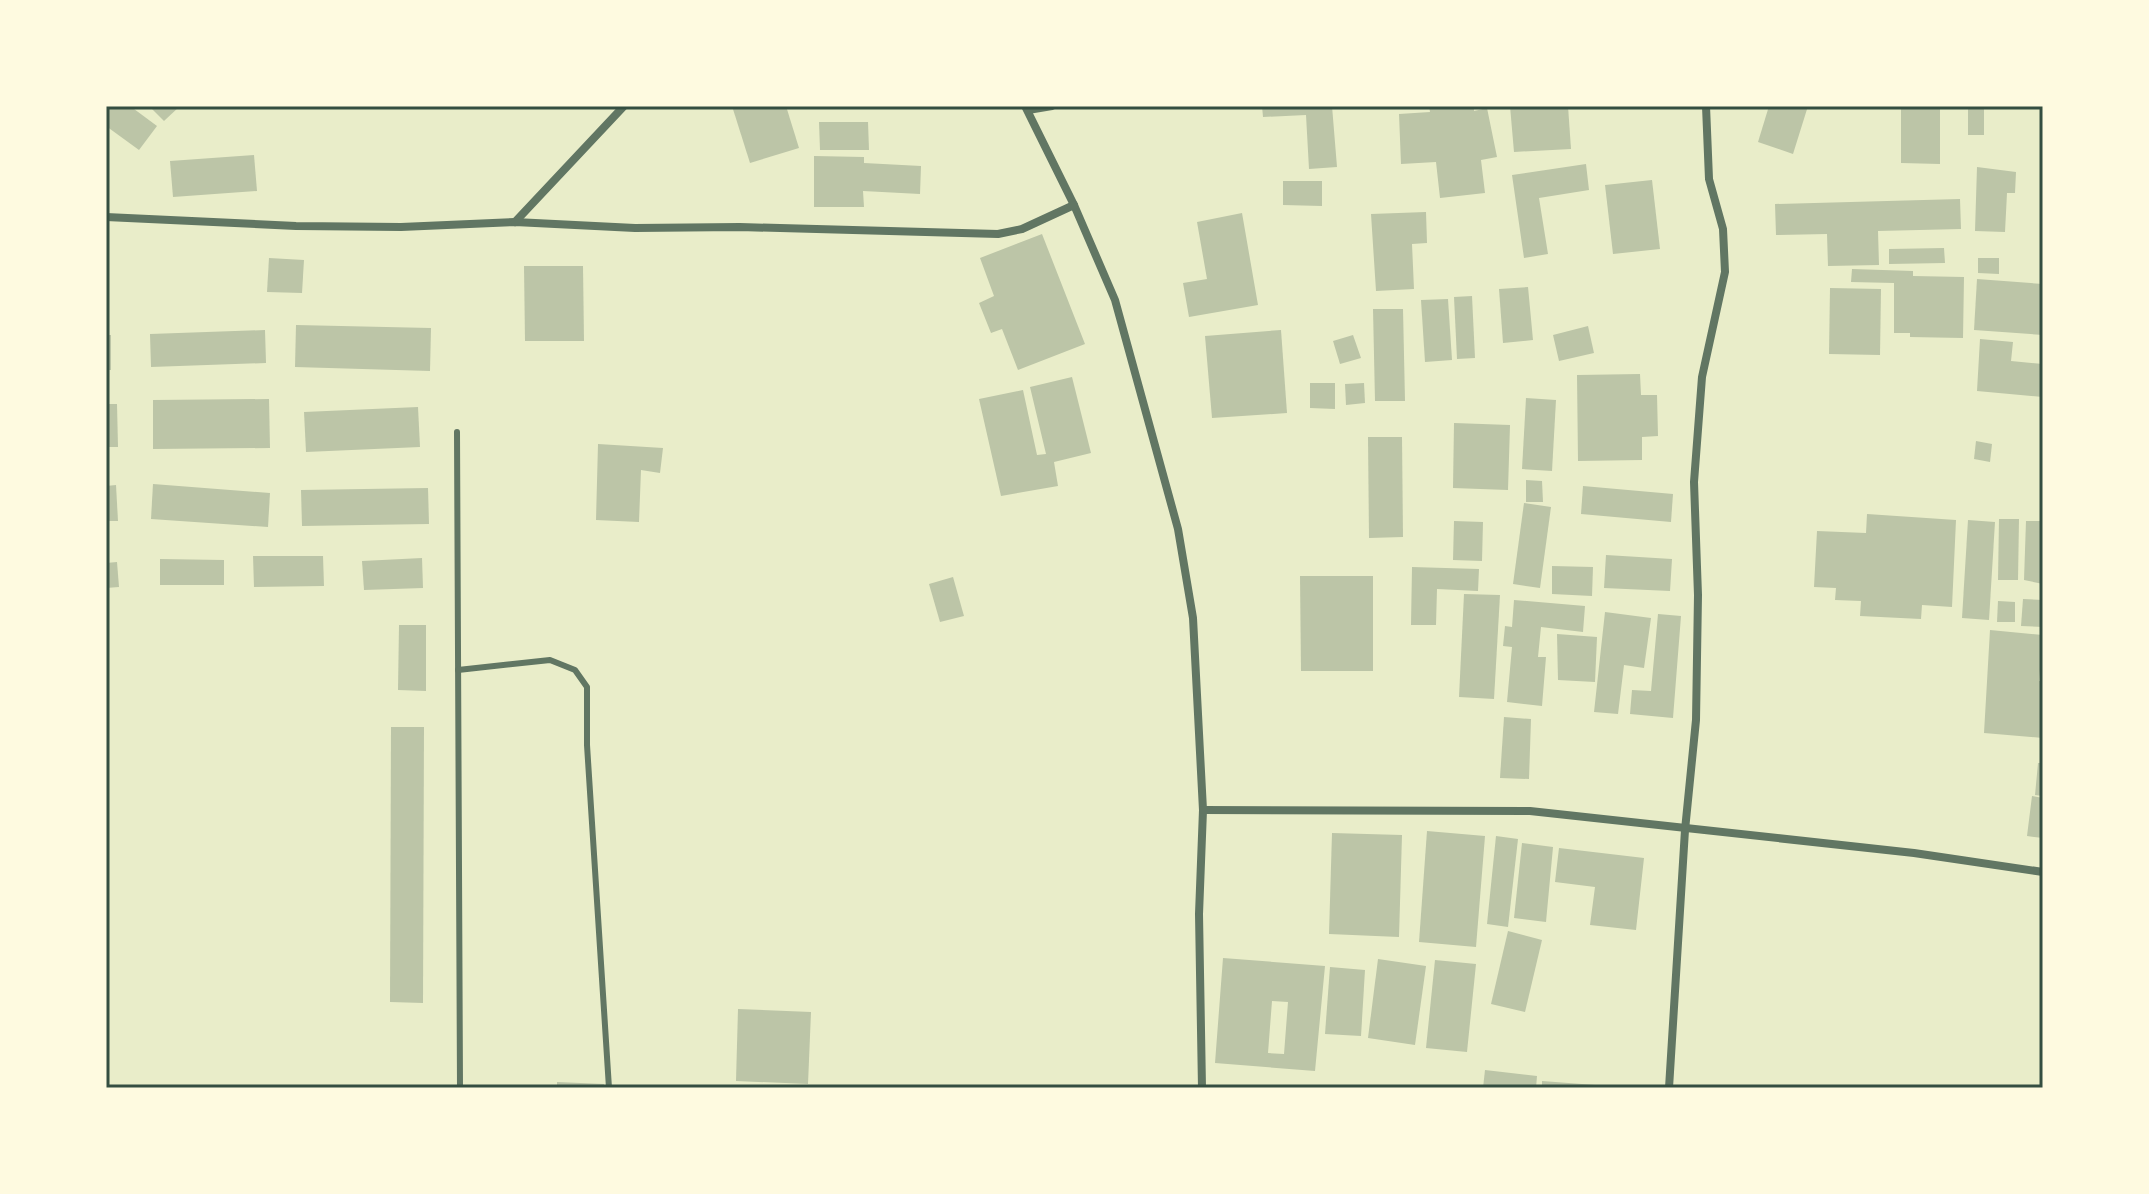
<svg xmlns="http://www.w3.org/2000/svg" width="2149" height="1194" font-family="'DM Sans',sans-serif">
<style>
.building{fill:#bcc5a7;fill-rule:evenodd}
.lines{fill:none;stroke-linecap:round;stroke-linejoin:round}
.service{stroke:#617663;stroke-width:6}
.minor{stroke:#617663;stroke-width:8}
.neatline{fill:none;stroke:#344e41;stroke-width:3}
</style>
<rect width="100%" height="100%" fill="#e9edc9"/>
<g class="building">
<polygon points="106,106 130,106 157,126 139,150 106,126"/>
<polygon points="149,106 180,106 164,121"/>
<polygon points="732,106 786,106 799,148 750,163"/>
<polygon points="1262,106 1332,106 1337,167 1309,169 1306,115 1263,117"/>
<polygon points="1429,106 1474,106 1474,111 1487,108 1497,157 1481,160 1485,193 1440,198 1436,162 1401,164 1399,114 1430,112"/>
<polygon points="1510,106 1568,106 1571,149 1514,152"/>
<polygon points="1769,106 1808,106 1793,154 1758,142"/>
<polygon points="1901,106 1940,106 1940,164 1901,163"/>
<rect x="1968" y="106" width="16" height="29"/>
<polygon points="819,122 868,122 869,150 820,150"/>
<polygon points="254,155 257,191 173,197 170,161"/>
<polygon points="814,156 864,157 864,163 921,166 920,194 863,191 864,207 814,207"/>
<polygon points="1586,164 1589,190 1539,198 1548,254 1524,258 1512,175"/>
<polygon points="1977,167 2016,172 2015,193 2007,193 2005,232 1975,231"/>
<polygon points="1652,180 1660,249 1613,254 1605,185"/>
<polygon points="1283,181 1322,181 1322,206 1283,205"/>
<polygon points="1960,199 1961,229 1878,231 1879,265 1828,266 1827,234 1776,235 1775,204"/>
<polygon points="1426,212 1427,243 1412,244 1414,289 1376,291 1371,214"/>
<polygon points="1242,213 1258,305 1189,317 1183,283 1207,279 1197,222"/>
<polygon points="1042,234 1085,344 1018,370 1002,329 991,333 979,303 994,296 980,258"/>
<polygon points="1944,248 1945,263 1889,264 1889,249"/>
<polygon points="269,258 304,260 302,293 267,292"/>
<polygon points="1978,258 1999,258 1999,274 1978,273"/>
<polygon points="524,266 583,266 584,341 525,341"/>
<polygon points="1852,269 1913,271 1913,276 1964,277 1963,338 1910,337 1910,333 1894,333 1894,283 1851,282"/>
<polygon points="1977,279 2043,284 2043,335 1974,330"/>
<polygon points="1528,287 1533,340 1503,343 1499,289"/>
<polygon points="1830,288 1881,289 1880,355 1829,354"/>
<polygon points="1472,296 1475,358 1457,359 1454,297"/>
<polygon points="1448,299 1452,360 1425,362 1421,300"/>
<polygon points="1373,309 1403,309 1405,401 1375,401"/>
<polygon points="296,325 431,328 430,371 295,367"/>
<polygon points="1588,326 1594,353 1559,361 1553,335"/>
<polygon points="265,330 266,363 151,367 150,334"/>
<polygon points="1281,330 1287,413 1212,418 1205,336"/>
<rect x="106" y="335" width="5" height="35"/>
<polygon points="1353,335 1361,358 1340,364 1333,341"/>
<polygon points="1980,339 2013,342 2011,361 2043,364 2043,397 1977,391"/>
<polygon points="1640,374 1641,395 1657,395 1658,436 1642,437 1642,460 1578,461 1577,375"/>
<polygon points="1072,377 1091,453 1054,462 1058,486 1001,496 979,399 1023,390 1037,455 1046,454 1030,387"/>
<polygon points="1310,383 1335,383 1335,409 1310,408"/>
<polygon points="1364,383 1365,403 1346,405 1345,384"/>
<polygon points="1526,398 1556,400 1552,471 1522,469"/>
<polygon points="269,399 270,448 153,449 153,400"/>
<polygon points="106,404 117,404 118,447 106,447"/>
<polygon points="418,407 420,447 306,452 304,412"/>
<polygon points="1454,423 1510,425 1508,490 1453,488"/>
<polygon points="1368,437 1402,437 1403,537 1369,538"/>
<polygon points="1976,441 1992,444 1990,462 1974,459"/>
<polygon points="598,444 663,448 660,473 641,470 639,522 596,520"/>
<polygon points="1526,480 1542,481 1543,502 1526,502"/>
<polygon points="153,484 270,493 268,527 151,519"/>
<polygon points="116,485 118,521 106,521 106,486"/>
<polygon points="1583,486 1673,494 1671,522 1581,514"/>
<polygon points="428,488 429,524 302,526 301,490"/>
<polygon points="1524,503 1551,507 1540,588 1513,584"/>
<polygon points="1867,514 1956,520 1952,607 1922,605 1921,619 1860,616 1861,601 1835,600 1836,588 1814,587 1817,531 1866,533"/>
<polygon points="1999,519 2019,519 2018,580 1998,580"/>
<polygon points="1968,520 1995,522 1989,620 1962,618"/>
<polygon points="1454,521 1483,522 1482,561 1453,560"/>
<polygon points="2026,521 2043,521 2043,584 2024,580"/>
<polygon points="1606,555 1672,559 1670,591 1604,588"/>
<polygon points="253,556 323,556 324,586 254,587"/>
<polygon points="422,558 423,588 364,590 362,561"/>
<polygon points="160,559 224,560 224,585 160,585"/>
<polygon points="117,562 119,587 106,588 106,563"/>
<polygon points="1552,566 1593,567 1592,596 1552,594"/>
<polygon points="1412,567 1479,569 1478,591 1437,589 1436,625 1411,625"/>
<polygon points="1300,576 1373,576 1373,671 1301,671"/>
<polygon points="953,577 964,616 940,622 929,584"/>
<polygon points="1464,594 1500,595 1494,699 1459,697"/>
<polygon points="2023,599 2043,600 2043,627 2021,626"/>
<polygon points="1514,600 1585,606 1583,632 1541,627 1538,657 1546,657 1542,706 1507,702 1512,647 1503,646 1505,626 1512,627"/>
<polygon points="1998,601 2015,602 2015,622 1997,622"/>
<polygon points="1605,612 1651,618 1644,668 1624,665 1618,714 1594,712"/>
<polygon points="1658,614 1681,616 1673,718 1630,714 1632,690 1651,691"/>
<polygon points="399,625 426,625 426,691 398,690"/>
<polygon points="1990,630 2043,635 2039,681 2043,681 2043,738 1984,733"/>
<polygon points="1557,634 1597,637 1595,682 1558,680"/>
<polygon points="1504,717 1531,719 1529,779 1500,778"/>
<polygon points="391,727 424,727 423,1003 390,1002"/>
<polygon points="2038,763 2043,763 2043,796 2035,795"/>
<polygon points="2032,796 2043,798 2043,838 2027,836"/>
<polygon points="1427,831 1485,836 1476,947 1419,942"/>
<polygon points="1332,833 1402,835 1399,937 1329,934"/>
<polygon points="1496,836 1518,839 1508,927 1487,924"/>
<polygon points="1522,843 1553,847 1546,922 1514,918"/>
<polygon points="1559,848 1644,858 1636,930 1590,925 1595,887 1555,882"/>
<polygon points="1508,931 1542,940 1525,1012 1491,1004"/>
<path d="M1223,958L1325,966L1315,1071L1215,1063ZM1272,1001L1288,1002L1284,1054L1268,1053Z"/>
<polygon points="1378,959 1426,966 1415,1045 1368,1038"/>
<polygon points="1435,960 1476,964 1467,1052 1426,1048"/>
<polygon points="1330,967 1365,970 1361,1036 1325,1034"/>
<polygon points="738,1009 811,1012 808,1084 736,1081"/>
<polygon points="1485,1070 1537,1076 1536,1088 1483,1088"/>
<polygon points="1542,1081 1595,1085 1595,1088 1542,1088"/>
<polygon points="557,1082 604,1084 604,1088 557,1088"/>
</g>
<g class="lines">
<g class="service">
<polyline points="457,432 460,1088"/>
<polyline points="458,670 550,660 575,670 587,687 587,745 609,1088"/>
</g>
<g class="minor">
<polyline points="1025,106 1074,205 1115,300 1178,529 1193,618 1203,810 1199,914 1202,1088"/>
<polyline points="1028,110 1052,106"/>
<polyline points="106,217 296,226 401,227 515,222 635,228 740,227 998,234 1022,229 1074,205"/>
<polyline points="515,222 624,106"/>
<polyline points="1203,810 1530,811 1914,853 2043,872"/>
<polyline points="1669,1088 1685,830 1696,720 1698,595 1694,482 1702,377 1725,272 1723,229 1709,179 1706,106"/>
</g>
</g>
<rect width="2149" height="1194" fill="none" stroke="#fefae0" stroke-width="216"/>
<rect x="108" y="108" width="1933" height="978" class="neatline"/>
</svg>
